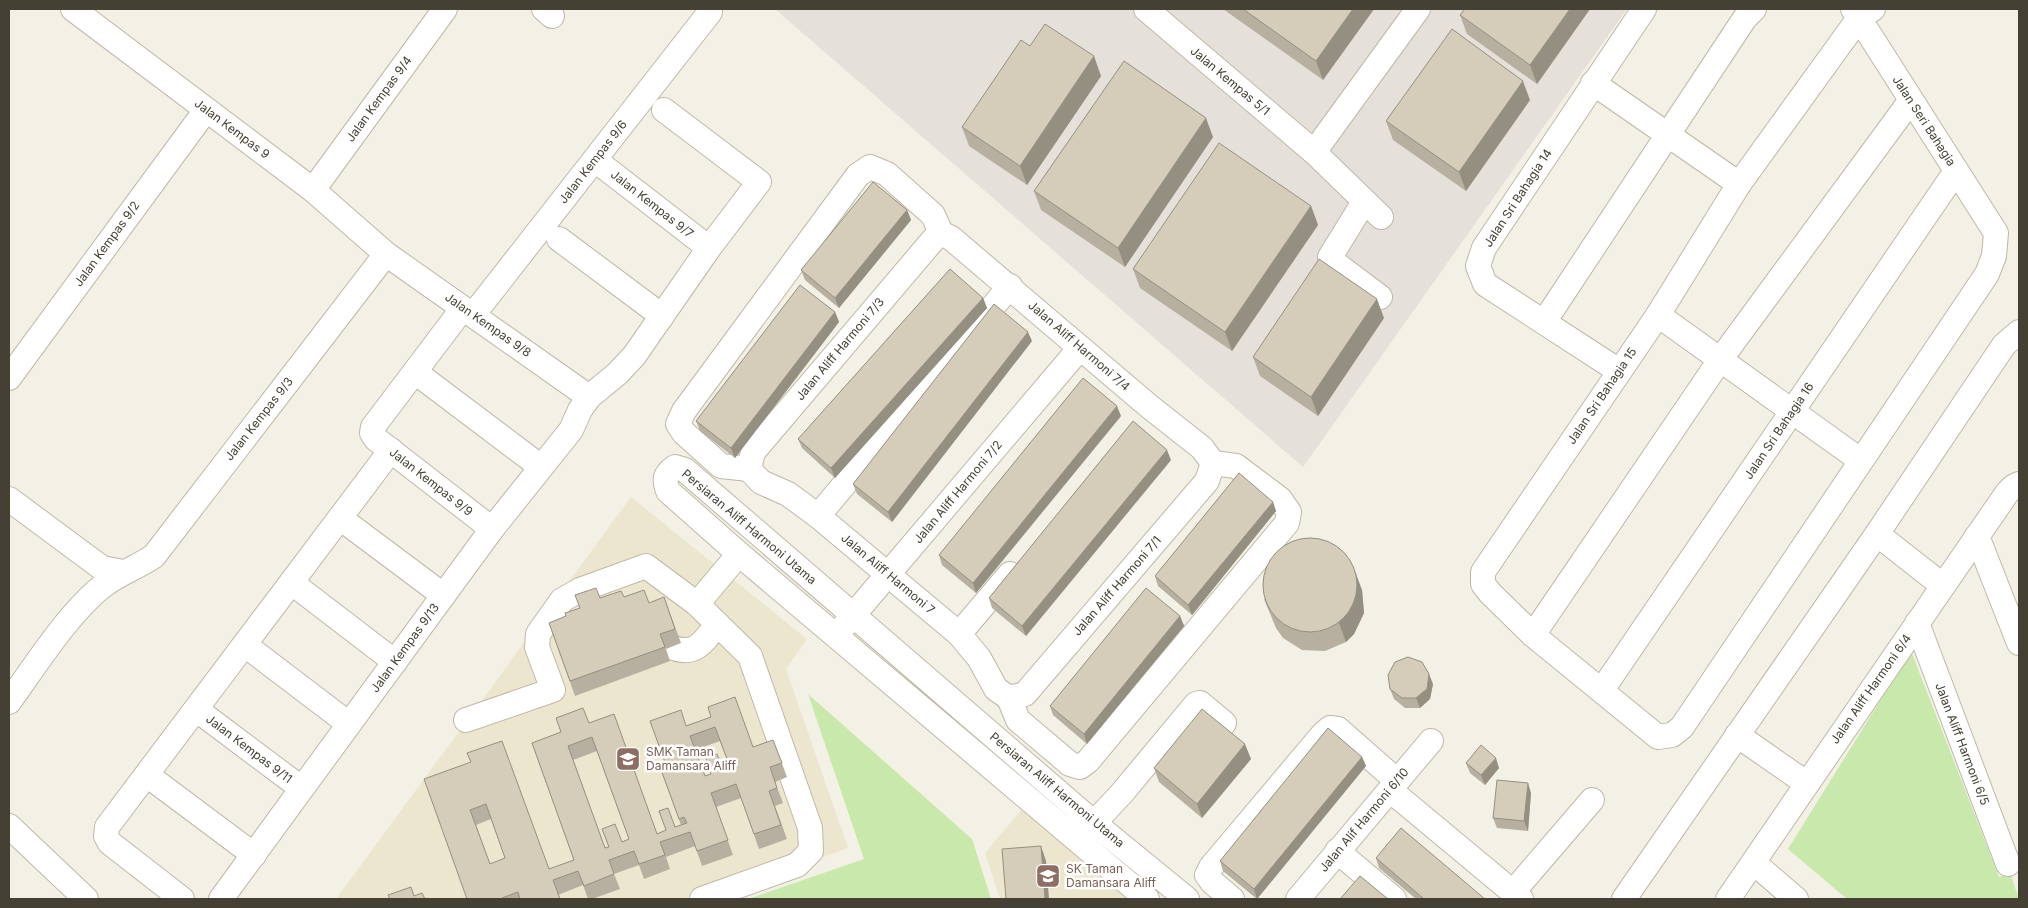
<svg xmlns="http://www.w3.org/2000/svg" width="2028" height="908" font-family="Inter,sans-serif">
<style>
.industrial{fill:#e5e1da}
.education{fill:#ede6ce}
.green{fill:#c9e9ac}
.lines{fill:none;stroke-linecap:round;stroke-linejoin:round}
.minor-casing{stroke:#bfb8a7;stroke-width:26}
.minor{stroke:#fff;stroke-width:24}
.wall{fill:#b7afa0;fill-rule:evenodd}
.shaded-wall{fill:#958f82}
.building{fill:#d5ccba;stroke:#958f82;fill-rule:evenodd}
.labels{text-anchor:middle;stroke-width:5;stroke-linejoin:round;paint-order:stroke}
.street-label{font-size:12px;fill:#454034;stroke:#fff}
.education-label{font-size:12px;fill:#785e54;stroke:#fff;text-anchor:start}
</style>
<rect width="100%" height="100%" fill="#f3f0e5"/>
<polygon class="industrial" points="775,9 1627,9 1303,467"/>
<g class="education">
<polygon points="631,497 807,639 786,669 848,848 709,899 336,899"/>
<polygon points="1023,808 1129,899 1000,899 985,853"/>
</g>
<g class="green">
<polygon points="1911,651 1999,877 2010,873 2019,899 1847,899 1788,849"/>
<polygon points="808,694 972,839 991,899 748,899 864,859"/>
</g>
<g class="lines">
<defs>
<g id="minor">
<polyline points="73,9 313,190 386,254 589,397"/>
<polyline points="544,9 552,16"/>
<polyline points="1146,9 1314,152 1381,217"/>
<polyline points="1853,9 1859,18 1996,233 1994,256 1987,274 1682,727 1672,735 1658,737 1533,635 1490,593 1483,584 1483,572 1658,315 1739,184 1859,18 1873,9"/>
<polyline points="1593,83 1739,184"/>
<polyline points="1314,152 1418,9"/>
<polyline points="595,160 709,248"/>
<polyline points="313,190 445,9"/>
<polyline points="1364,202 1330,257 1332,261 1380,297"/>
<polyline points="941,233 951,238 1150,407 1202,448 1213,463"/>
<polyline points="559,239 662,316"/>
<polyline points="463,308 373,427 372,433 376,439 492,529"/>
<polyline points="473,315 710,12 710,9"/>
<polyline points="1658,315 1860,460"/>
<polyline points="1544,322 1745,18 1754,9"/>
<polyline points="1619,371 1485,284 1478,266 1484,248 1644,9"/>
<polyline points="415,372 541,467"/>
<polyline points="9,378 206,110"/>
<polyline points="749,469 721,466 684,433 678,424 684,411 858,175 870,167 887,174 933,215 941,233"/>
<polyline points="749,469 761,482 788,494 818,516 959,634 979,658 996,689 1009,698"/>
<polyline points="749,469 753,452 933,240 941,233"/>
<polyline points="9,499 102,568 123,572"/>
<polyline points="818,516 1010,286"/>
<polyline points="340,518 443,595"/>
<polyline points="1877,534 1942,585"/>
<polyline points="1977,536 2019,643"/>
<polyline points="292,583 395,662"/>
<polyline points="697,604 739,554"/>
<polyline points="1917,623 2008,864"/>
<polyline points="844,626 1080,348"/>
<polyline points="959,634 1010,574"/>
<polyline points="1533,635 1720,360 1911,100"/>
<polyline points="245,645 349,724"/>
<path d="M671,647C695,657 704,642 717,624"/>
<polyline points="1602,690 1956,171"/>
<polyline points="1009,698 1018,720 1070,764 1080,767 1088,761 1287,523 1289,512 1280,499 1236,466 1213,463"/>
<polyline points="1009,698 1025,694 1207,481 1213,463"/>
<path d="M9,702C35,666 69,612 104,585C120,573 138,567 154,556L386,254"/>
<polyline points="197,710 301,788"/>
<polyline points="466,720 553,690 537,647 538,634 562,600 580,590 646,566 697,604 750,656 810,828 811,851 797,865 702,899"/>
<polyline points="1737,735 1806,783"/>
<polyline points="147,775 254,855"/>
<polyline points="1390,790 1521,899"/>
<polyline points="1094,823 1122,793 1196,704 1200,703 1224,723"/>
<polyline points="9,826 86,899"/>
<polyline points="1337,851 1394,899"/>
<polyline points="1754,863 1796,899"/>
<polyline points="1513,892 1592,800"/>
<polyline points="182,899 110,843 106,836 107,827 391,450"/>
<polyline points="221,899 492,529 571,430 580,410 589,397 617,374 634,356 709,248 759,182 664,110"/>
<path d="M1147,899L739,554L668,491C664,479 664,475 675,467L685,470L1094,823L1187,899"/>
<polyline points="1232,899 1212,882 1207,875 1211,867 1323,734 1330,728 1338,729 1397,781"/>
<polyline points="1298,899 1431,741"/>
<polyline points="1624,899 1877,534 2004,345 2019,332"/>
<polyline points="1728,899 2007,493 2013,487 2019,484"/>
</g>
</defs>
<use href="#minor" class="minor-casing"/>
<use href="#minor" class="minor"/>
</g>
<g class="wall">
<polygon points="1223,9 1374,9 1323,80"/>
<polygon points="1465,9 1590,9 1537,84 1467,34 1460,15"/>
<polygon points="1030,46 1101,76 1027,185 969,146 962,127"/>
<polygon points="1530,100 1466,191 1393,140 1386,121"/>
<polygon points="1213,137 1125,267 1041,210 1034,191"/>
<polygon points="1311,206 1318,225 1232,351 1140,288 1133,269"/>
<polygon points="907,210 911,220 839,308 805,280 801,270"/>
<polygon points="983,298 987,308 835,478 802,448 798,439"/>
<polygon points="835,312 839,322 735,458 700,431 696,421"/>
<polygon points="1384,318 1318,416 1260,376 1253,357"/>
<polygon points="1032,341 892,522 857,494 853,484"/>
<polygon points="1121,416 976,593 942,565 939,555"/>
<polygon points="1171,460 1026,636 992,608 989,598"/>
<polygon points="1273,502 1276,511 1192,615 1158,586 1155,576"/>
<polygon points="1362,590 1364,613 1354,634 1346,642 1325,651 1302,650 1283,638 1276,628 1264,599"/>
<polygon points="624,597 649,603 664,597 681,643 666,649 670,661 575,696 549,623 566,616 580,608 600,598"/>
<polygon points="1180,616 1184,626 1087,744 1053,715 1050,706"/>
<polygon points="1433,684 1430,699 1420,708 1405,708 1394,699 1390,689"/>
<path d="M711,717L753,747L773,740L787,777L775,782L783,803L775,806L787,839L759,849L741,798L716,807L733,855L702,866L695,846L666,857L670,869L644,879L639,865L614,874L620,889L592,899H588L583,885L558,895L560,899H467L471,762L549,869L574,860L532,743L589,723L657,834L681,825L660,767L666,765L686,726ZM720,741L730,767L705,776L695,750ZM597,751L629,839L605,848L573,760ZM491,819L505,858L490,864L476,825Z"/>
<polygon points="1362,757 1366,766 1257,899 1223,871 1220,861"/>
<polygon points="1251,759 1202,818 1159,782 1154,768"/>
<polygon points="1466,763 1499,768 1485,785 1470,773"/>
<polygon points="1531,793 1528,831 1497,828 1493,818"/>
<polygon points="1376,858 1485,899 1416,899 1379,868"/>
</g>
<g class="shaded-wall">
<polygon points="1353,9 1374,9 1323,80 1316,61"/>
<polygon points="1570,9 1590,9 1537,84 1530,65"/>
<polygon points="1094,56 1101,76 1027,185 1020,166"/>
<polygon points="1523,81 1530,100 1466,191 1459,172"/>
<polygon points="1206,118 1213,137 1125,267 1118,248"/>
<polygon points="1311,206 1318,225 1232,351 1225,332"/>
<polygon points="907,210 911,220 839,308 835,298"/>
<polygon points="983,298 987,308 835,478 831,468"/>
<polygon points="1377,299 1384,318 1318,416 1311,397"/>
<polygon points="835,312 839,322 735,458 731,448"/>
<polygon points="1028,332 1032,341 892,522 888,512"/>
<polygon points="1117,406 1121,416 976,593 973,583"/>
<polygon points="1167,450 1171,460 1026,636 1022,626"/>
<polygon points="1273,502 1276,511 1192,615 1188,605"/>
<polygon points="1355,571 1362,590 1364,613 1354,634 1346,642 1339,623"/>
<polygon points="1180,616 1184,626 1087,744 1084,734"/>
<polygon points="1429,674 1433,684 1430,699 1420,708 1416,698"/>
<polygon points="1245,744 1251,759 1202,818 1197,804"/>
<polygon points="1362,757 1366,766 1257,899 1254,889"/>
<polygon points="1496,758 1499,768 1485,785 1481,775"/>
<polygon points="1528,783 1531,793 1528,831 1524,821"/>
<polygon points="1041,846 1046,861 1049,899 1045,899"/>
</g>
<g class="building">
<polygon points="1243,9 1353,9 1316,61"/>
<polygon points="1465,9 1570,9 1530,65 1460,15"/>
<polygon points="1045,24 1094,56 1020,166 962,127 1021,40 1030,46"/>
<polygon points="1452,29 1523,81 1459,172 1386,121"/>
<polygon points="1124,61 1206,118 1118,248 1034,191"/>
<polygon points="1219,143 1311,206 1225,332 1133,269"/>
<polygon points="873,182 907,210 835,298 801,270"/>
<polygon points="1319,259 1377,299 1311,397 1253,357"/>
<polygon points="950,269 983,298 831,468 798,439"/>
<polygon points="800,285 835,312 731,448 696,421"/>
<polygon points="994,304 1028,332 888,512 853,484"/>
<polygon points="1083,378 1117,406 973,583 939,555"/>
<polygon points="1133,421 1167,450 1022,626 989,598"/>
<polygon points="1239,473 1273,502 1188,605 1155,576"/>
<circle cx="1310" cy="585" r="47"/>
<polygon points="596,588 600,598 621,591 624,597 644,590 649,603 664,597 675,629 660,634 665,647 570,681 549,623 566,616 565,613 580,608 575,595"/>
<polygon points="1146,588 1180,616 1084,734 1050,706"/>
<polygon points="1408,657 1422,662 1429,674 1427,689 1416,698 1402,698 1390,689 1388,675 1395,662"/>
<path d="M735,697L753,747L773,740L782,763L770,767L777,788L769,791L781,825L754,834L736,784L711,793L728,840L697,851L690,832L660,842L665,855L639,864L634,851L609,860L614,874L584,886L578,871L553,880L560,899H520L518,892L502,898V899H467L424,779L471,762L467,753L502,741L549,869L574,860L532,743L561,732L556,718L583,708L589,723L614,714L657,834L666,830L659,811L668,808L675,827L687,823L684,817L679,819L660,767L666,765L650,721L681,710L686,726L711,717L708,707ZM715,727L730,767L723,770L717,754L706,758L711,774L705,776L690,736ZM592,737L629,839L622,842L615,824L602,829L609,847L605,848L568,746ZM486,804L505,858L490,864L470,810Z"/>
<polygon points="1202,709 1245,744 1197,804 1154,768"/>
<polygon points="1328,728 1362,757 1254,889 1220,861"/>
<polygon points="1481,745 1496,758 1481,775 1466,763"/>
<polygon points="1497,780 1528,783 1524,821 1493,818"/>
<polygon points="1401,828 1485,899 1424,899 1376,858"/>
<polygon points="1041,846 1045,899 1006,899 1002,849"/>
<polygon points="1360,876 1388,899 1340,899"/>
<polygon points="411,887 414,896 422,893 425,899 390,899 388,895"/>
</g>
<defs>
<symbol id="school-square" viewBox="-11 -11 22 22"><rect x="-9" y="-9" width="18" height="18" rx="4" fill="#8d6e63" stroke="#fff"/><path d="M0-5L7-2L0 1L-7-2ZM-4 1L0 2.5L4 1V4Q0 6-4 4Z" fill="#fff"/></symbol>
</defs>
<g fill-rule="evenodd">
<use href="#school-square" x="614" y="745" width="28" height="28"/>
<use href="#school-square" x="1034" y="862" width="28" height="28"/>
</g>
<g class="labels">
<g class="street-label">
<text transform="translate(1230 81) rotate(40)" y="4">Jalan Kempas 5/1</text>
<text transform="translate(379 99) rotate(-54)" y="4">Jalan Kempas 9/4</text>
<text transform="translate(1924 121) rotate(57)" y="4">Jalan Seri Bahagia</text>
<text transform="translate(232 129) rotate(37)" y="4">Jalan Kempas 9</text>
<text transform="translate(593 162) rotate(-52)" y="4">Jalan Kempas 9/6</text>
<text transform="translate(1518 198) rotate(-57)" y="4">Jalan Sri Bahagia 14</text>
<text transform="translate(652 204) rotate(38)" y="4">Jalan Kempas 9/7</text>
<text transform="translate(107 244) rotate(-54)" y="4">Jalan Kempas 9/2</text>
<text transform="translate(488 325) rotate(35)" y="4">Jalan Kempas 9/8</text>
<text transform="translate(1079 346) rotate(41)" y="4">Jalan Aliff Harmoni 7/4</text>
<text transform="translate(840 349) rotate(-50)" y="4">Jalan Aliff Harmoni 7/3</text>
<text transform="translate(1602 396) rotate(-56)" y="4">Jalan Sri Bahagia 15</text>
<text transform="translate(259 419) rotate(-52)" y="4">Jalan Kempas 9/3</text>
<text transform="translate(1779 431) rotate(-56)" y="4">Jalan Sri Bahagia 16</text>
<text transform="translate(431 482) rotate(38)" y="4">Jalan Kempas 9/9</text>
<text transform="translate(958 492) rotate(-50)" y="4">Jalan Aliff Harmoni 7/2</text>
<text transform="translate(749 527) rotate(40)" y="4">Persiaran Aliff Harmoni Utama</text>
<text transform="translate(888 574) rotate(40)" y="4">Jalan Aliff Harmoni 7</text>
<text transform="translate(1117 586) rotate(-49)" y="4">Jalan Aliff Harmoni 7/1</text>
<text transform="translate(405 648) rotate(-54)" y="4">Jalan Kempas 9/13</text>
<text transform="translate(1871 689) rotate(-55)" y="4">Jalan Aliff Harmoni 6/4</text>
<text transform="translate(1962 744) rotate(69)" y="4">Jalan Aliff Harmoni 6/5</text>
<text transform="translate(249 749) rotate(37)" y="4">Jalan Kempas 9/11</text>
<text transform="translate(1057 790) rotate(40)" y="4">Persiaran Aliff Harmoni Utama</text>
<text transform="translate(1364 820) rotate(-50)" y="4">Jalan Alif Harmoni 6/10</text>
</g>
<g class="education-label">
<text x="646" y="756">SMK Taman<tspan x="646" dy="14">Damansara Aliff</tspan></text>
<text x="1066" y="873">SK Taman<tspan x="1066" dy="14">Damansara Aliff</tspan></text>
</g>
</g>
<rect width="2028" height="908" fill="none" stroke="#454034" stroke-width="20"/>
</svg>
